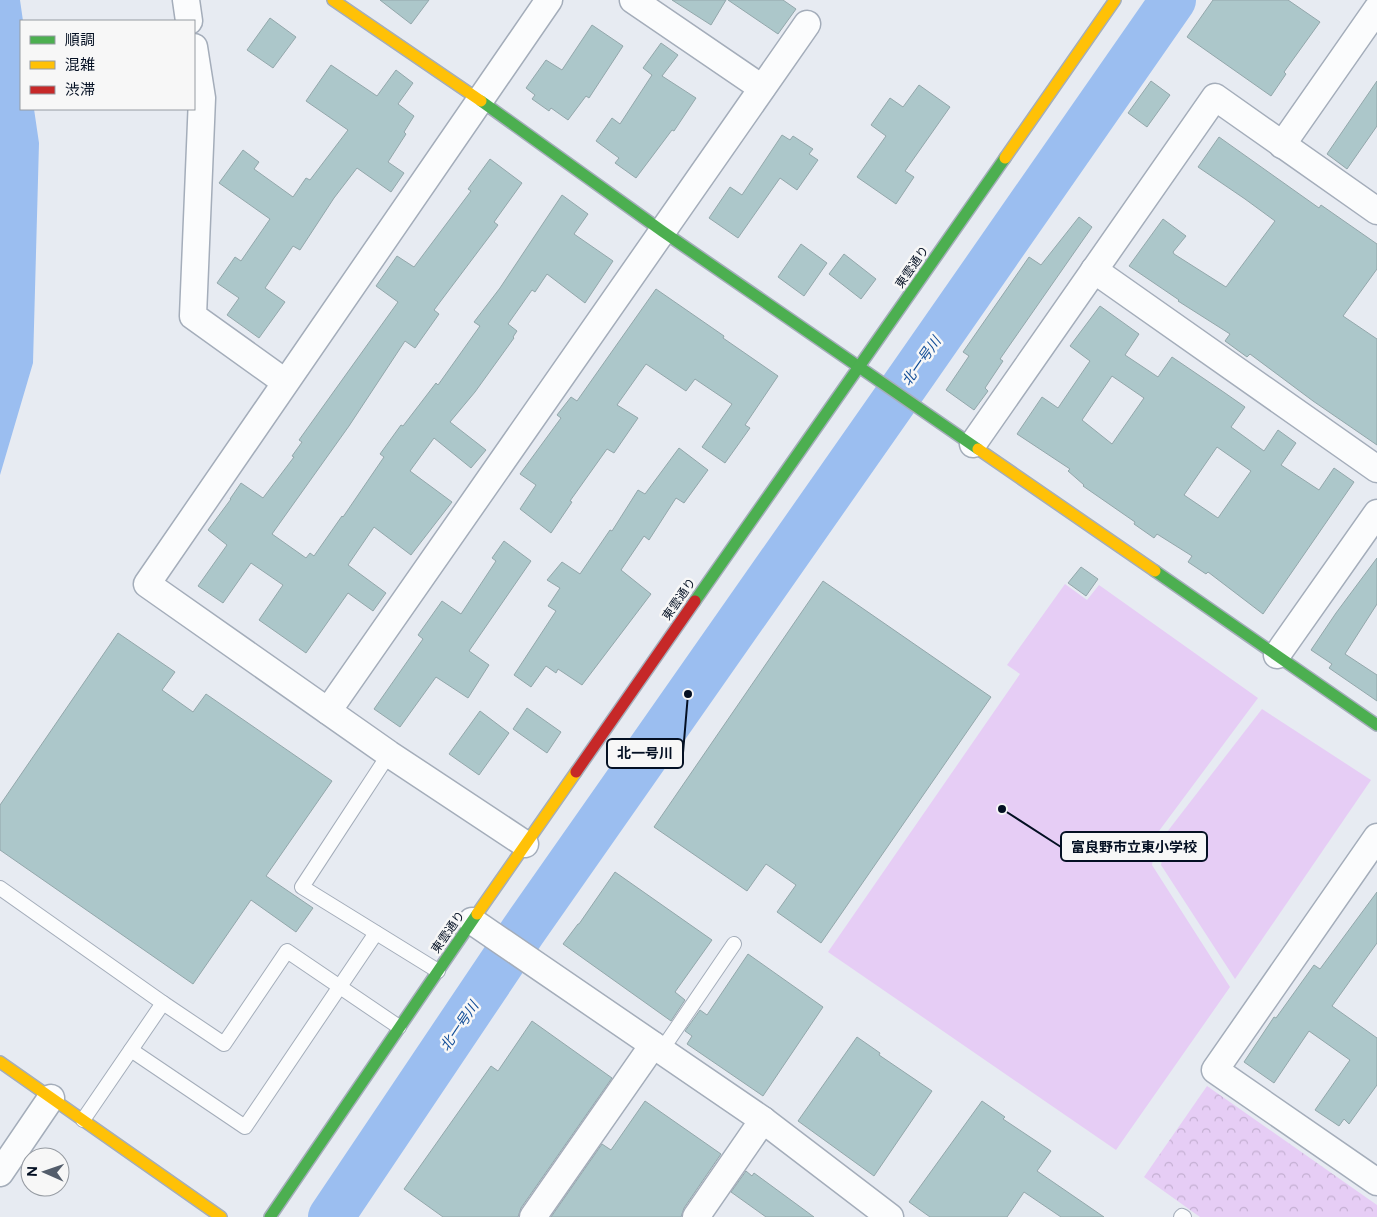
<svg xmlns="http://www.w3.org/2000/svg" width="1377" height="1217" font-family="Figtree,'Noto Sans JP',sans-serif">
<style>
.green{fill:#e6cdf5}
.forest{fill:url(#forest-crowns)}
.water{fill:#9bbef0}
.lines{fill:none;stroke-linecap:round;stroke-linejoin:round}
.river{stroke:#9bbef0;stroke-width:46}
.building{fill:#acc7ca;stroke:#93a7ab;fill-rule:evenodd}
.lane-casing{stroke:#a4adba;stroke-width:16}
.street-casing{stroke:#a4adba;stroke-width:29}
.fast-casing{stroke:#a4adba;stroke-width:14}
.slow-casing{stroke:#a4adba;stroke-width:14}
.jam-casing{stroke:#a4adba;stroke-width:14}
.lane{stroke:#fbfcfd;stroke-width:14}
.street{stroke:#fbfcfd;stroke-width:26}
.fast{stroke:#4caf50;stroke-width:11}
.slow{stroke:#ffc107;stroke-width:11}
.jam{stroke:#c62828;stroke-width:11}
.labels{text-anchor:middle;stroke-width:5;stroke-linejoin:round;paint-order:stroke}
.street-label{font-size:12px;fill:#041023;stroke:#f7f7f7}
.water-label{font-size:14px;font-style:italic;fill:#114d98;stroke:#f7f7f7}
.leader{fill:none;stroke:#041023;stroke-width:2}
.callout-dot{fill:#041023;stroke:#f7f7f7;stroke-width:2}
.callout{fill:#f7f7f7;stroke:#041023;stroke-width:2}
.callout-label{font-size:14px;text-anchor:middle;font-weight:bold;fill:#041023}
</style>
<defs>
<pattern id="forest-crowns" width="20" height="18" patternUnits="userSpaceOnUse" patternTransform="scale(1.25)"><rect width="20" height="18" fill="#e6cdf5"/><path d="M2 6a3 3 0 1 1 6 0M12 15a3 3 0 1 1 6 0" fill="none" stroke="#c4afd2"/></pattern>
</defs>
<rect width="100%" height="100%" fill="#e7ebf2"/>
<g class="green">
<polygon points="1065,584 1087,600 1099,585 1258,698 1159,831 1152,865 1230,987 1116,1150 828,952 1020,674 1007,665"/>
<polygon points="1262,709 1371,780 1235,979 1161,865 1167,832"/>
</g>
<polygon class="forest" points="1207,1086 1377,1205 1377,1217 1200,1217 1144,1177"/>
<polygon class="water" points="0,0 20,0 23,21 21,21 21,109 34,109 39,143 33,363 0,475"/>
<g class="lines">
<polyline class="river" points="331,1217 523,931 915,371 1173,0"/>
</g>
<g class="building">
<polygon points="380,0 429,0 411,24"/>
<polygon points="672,0 726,0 711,25"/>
<polygon points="728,0 783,0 796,9 778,34"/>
<polygon points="1213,0 1288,0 1320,22 1284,72 1286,74 1271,96 1187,37"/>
<polygon points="270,18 296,37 273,68 247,50"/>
<polygon points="592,25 623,46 589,98 586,96 568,120 551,108 549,111 532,99 535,95 526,88 546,60 562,70"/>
<polygon points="661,43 678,55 662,76 696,98 674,131 672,130 636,178 615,163 619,158 596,141 612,118 620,124 652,75 643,68"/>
<polygon points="331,65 377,96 396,70 413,83 398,104 414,116 404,132 406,134 388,162 404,173 391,192 357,168 334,198 300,250 293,246 265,288 285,302 259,338 227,315 239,298 217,283 235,257 241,261 270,219 219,183 243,150 259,162 254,169 293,197 306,178 310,180 348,130 306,101"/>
<polygon points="1151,81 1170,95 1147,127 1128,113"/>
<polygon points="1377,81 1377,126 1347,169 1327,154"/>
<polygon points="919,85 950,107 905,171 914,177 896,204 857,177 886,136 871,125 890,98 903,107"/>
<polygon points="782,135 790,140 793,136 813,149 809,154 818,160 797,190 780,178 738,238 709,218 730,187 742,195"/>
<polygon points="1219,137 1319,208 1321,205 1377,244 1377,269 1343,316 1377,339 1377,445 1313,401 1250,354 1247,357 1225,341 1230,334 1178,301 1179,300 1129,266 1163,219 1186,236 1173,252 1174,254 1226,287 1275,221 1245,199 1198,167"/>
<polygon points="490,159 522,183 494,222 498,225 434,310 439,314 415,348 405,341 349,426 272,534 306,558 310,553 314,556 342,516 343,517 384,457 380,454 401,425 403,426 436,383 438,385 480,326 474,322 500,288 562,195 588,214 574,234 613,261 585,303 547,274 535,292 532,290 508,324 517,331 513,337 514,338 475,392 450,422 486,450 471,468 434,438 410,471 452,502 411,555 374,527 348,565 386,593 373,611 348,593 306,653 259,620 283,585 251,563 223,603 198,586 227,545 208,530 231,499 230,499 241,483 263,498 294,457 292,456 302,442 299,440 398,302 376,286 397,256 414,267 471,191 468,189"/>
<polygon points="1079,217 1092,227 1000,359 1003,361 985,388 988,391 974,410 946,390 969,356 963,352 1029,257 1041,265"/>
<polygon points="801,244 827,263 804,296 778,277"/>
<polygon points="844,254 876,279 861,299 829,274"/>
<polygon points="656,289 724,336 723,338 778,376 745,425 750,428 725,463 702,447 732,404 695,379 686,391 646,364 617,405 638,418 614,453 607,449 570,501 572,502 551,533 520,509 536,485 520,474 561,418 557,415 571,397 577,401"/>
<path d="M1100,306L1139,334L1125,355L1158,377L1172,357L1225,393L1245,407L1231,427L1264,451L1278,430L1296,443L1281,465L1319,490L1334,468L1354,482L1263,614L1208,572L1206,574L1188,562L1192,556L1157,534L1154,538L1134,524L1135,522L1083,486L1084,485L1068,471L1070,469L1017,434L1042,397L1058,408L1090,361L1070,346ZM1112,376L1144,398L1112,444L1082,420ZM1217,447L1251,471L1218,518L1184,495Z"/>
<polygon points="679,448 708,470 684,503 676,498 649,540 644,536 621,570 651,594 582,685 558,669 556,673 546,666 531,687 514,675 556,611 548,606 560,588 547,580 562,562 580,574 610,530 612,531 638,490 645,494"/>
<polygon points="504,541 531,561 469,651 489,665 468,698 436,677 400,727 374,709 423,639 418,635 442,601 461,614 496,561 492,558"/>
<polygon points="1377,558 1377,604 1345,654 1377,675 1377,701 1329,668 1332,664 1311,650 1336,613"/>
<polygon points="1081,567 1098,579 1086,596 1068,583"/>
<polygon points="823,581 991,697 821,943 777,912 796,885 766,864 747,891 654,827"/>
<polygon points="118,633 175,672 162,690 193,712 206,694 332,781 266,876 313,908 296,932 251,900 193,984 0,850 0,805"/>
<polygon points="527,708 561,732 547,753 513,729"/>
<polygon points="480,711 509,733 479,775 449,754"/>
<polygon points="615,872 712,940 675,992 685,1000 671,1021 563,944 578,924 579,924"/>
<polygon points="1377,892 1377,943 1332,1006 1377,1038 1377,1085 1349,1124 1344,1119 1339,1126 1315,1110 1350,1060 1309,1031 1274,1083 1244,1062 1274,1017 1276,1018 1314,965 1320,969"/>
<polygon points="748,954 823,1007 763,1096 687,1044 692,1036 685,1031 700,1010 707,1015"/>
<polygon points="532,1021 612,1078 521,1208 518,1217 443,1217 404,1189 491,1066 498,1071"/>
<polygon points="857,1037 880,1053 879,1055 932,1091 874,1176 798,1121"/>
<polygon points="645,1101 721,1154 684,1208 681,1217 551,1217 602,1144 611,1150"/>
<polygon points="982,1101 1005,1117 1003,1119 1051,1151 1037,1171 1104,1217 1061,1217 1024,1192 1007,1217 930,1217 909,1202"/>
<polygon points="746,1171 752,1176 754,1173 814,1217 766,1217 731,1192"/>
</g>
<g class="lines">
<defs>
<g id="lane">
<polyline points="389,754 302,887 438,971"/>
<polyline points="0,888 163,1003"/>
<polyline points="131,1050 245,1127 376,933"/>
<polyline points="661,1051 734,944"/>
<polyline points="83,1120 163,1003 224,1044 287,951 399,1027"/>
<polyline points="1181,1217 1182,1216 1184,1217"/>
</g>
<g id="street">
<polyline points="186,0 189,21"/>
<polyline points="633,0 762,88"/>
<polyline points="194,47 202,98 193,316 285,382"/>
<polyline points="1282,145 1377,9"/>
<polyline points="1094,270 1377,469"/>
<polyline points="973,444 1215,97 1377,211"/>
<polyline points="1277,655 1377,513"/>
<polyline points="328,711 807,24"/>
<polyline points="1377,837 1215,1070 1377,1182"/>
<polyline points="525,844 389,754 147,584 549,0"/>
<polyline points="472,921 763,1120 890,1217"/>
<polyline points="0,1173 51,1098"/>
<polyline points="533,1217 653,1045"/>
<polyline points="696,1217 763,1120"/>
</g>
<g id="fast">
<polyline points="481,101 662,231 978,449"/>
<polyline points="1155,571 1377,725"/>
<polyline points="695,601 1005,158"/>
<polyline points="270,1217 477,914"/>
</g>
<g id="slow">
<polyline points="333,0 481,101"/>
<polyline points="1005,158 1115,0"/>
<polyline points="978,449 1155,571"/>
<polyline points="477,914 576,772"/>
<polyline points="0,1062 221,1217"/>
</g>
<polyline id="jam" points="576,772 695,601"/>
</defs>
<use href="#lane" class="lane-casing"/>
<use href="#street" class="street-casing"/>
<use href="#fast" class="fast-casing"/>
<use href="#slow" class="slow-casing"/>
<use href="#jam" class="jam-casing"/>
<use href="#lane" class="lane"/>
<use href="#street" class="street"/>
<use href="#fast" class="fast"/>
<use href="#slow" class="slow"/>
<use href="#jam" class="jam"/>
</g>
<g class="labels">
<g class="street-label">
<text transform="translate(912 267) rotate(-55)" y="4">東雲通り</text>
<text transform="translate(679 599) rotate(-55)" y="4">東雲通り</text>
<text transform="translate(448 932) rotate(-55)" y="4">東雲通り</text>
</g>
<g class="water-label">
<text transform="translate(921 361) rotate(-55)" y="5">北一号川</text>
<text transform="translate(459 1026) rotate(-56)" y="5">北一号川</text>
</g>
</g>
<path class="leader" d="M688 694L683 753M1002 809L1061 847"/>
<g class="callout-dot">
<circle cx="688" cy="694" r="5"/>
<circle cx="1002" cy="809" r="5"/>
</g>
<g class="callout">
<rect x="607" y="739" width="76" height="29" rx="5"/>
<rect x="1061" y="832" width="146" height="29" rx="5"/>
</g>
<g class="callout-label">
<text x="645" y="758">北一号川</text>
<text x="1134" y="852">富良野市立東小学校</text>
</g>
<rect x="20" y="20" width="175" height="90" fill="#f7f7f7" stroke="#969ba2"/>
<rect x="30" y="36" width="25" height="8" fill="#4caf50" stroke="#969ba2"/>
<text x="65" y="45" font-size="15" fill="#041023">順調</text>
<rect x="30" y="61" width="25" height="8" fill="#ffc107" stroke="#969ba2"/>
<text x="65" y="70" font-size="15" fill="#041023">混雑</text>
<rect x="30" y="86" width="25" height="8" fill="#c62828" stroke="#969ba2"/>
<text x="65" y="95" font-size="15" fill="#041023">渋滞</text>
<g transform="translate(45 1172) rotate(272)"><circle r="24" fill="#f7f7f7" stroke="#969ba2"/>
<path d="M0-4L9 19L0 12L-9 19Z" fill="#535d6b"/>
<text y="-8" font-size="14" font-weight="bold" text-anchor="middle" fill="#041023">N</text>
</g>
</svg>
